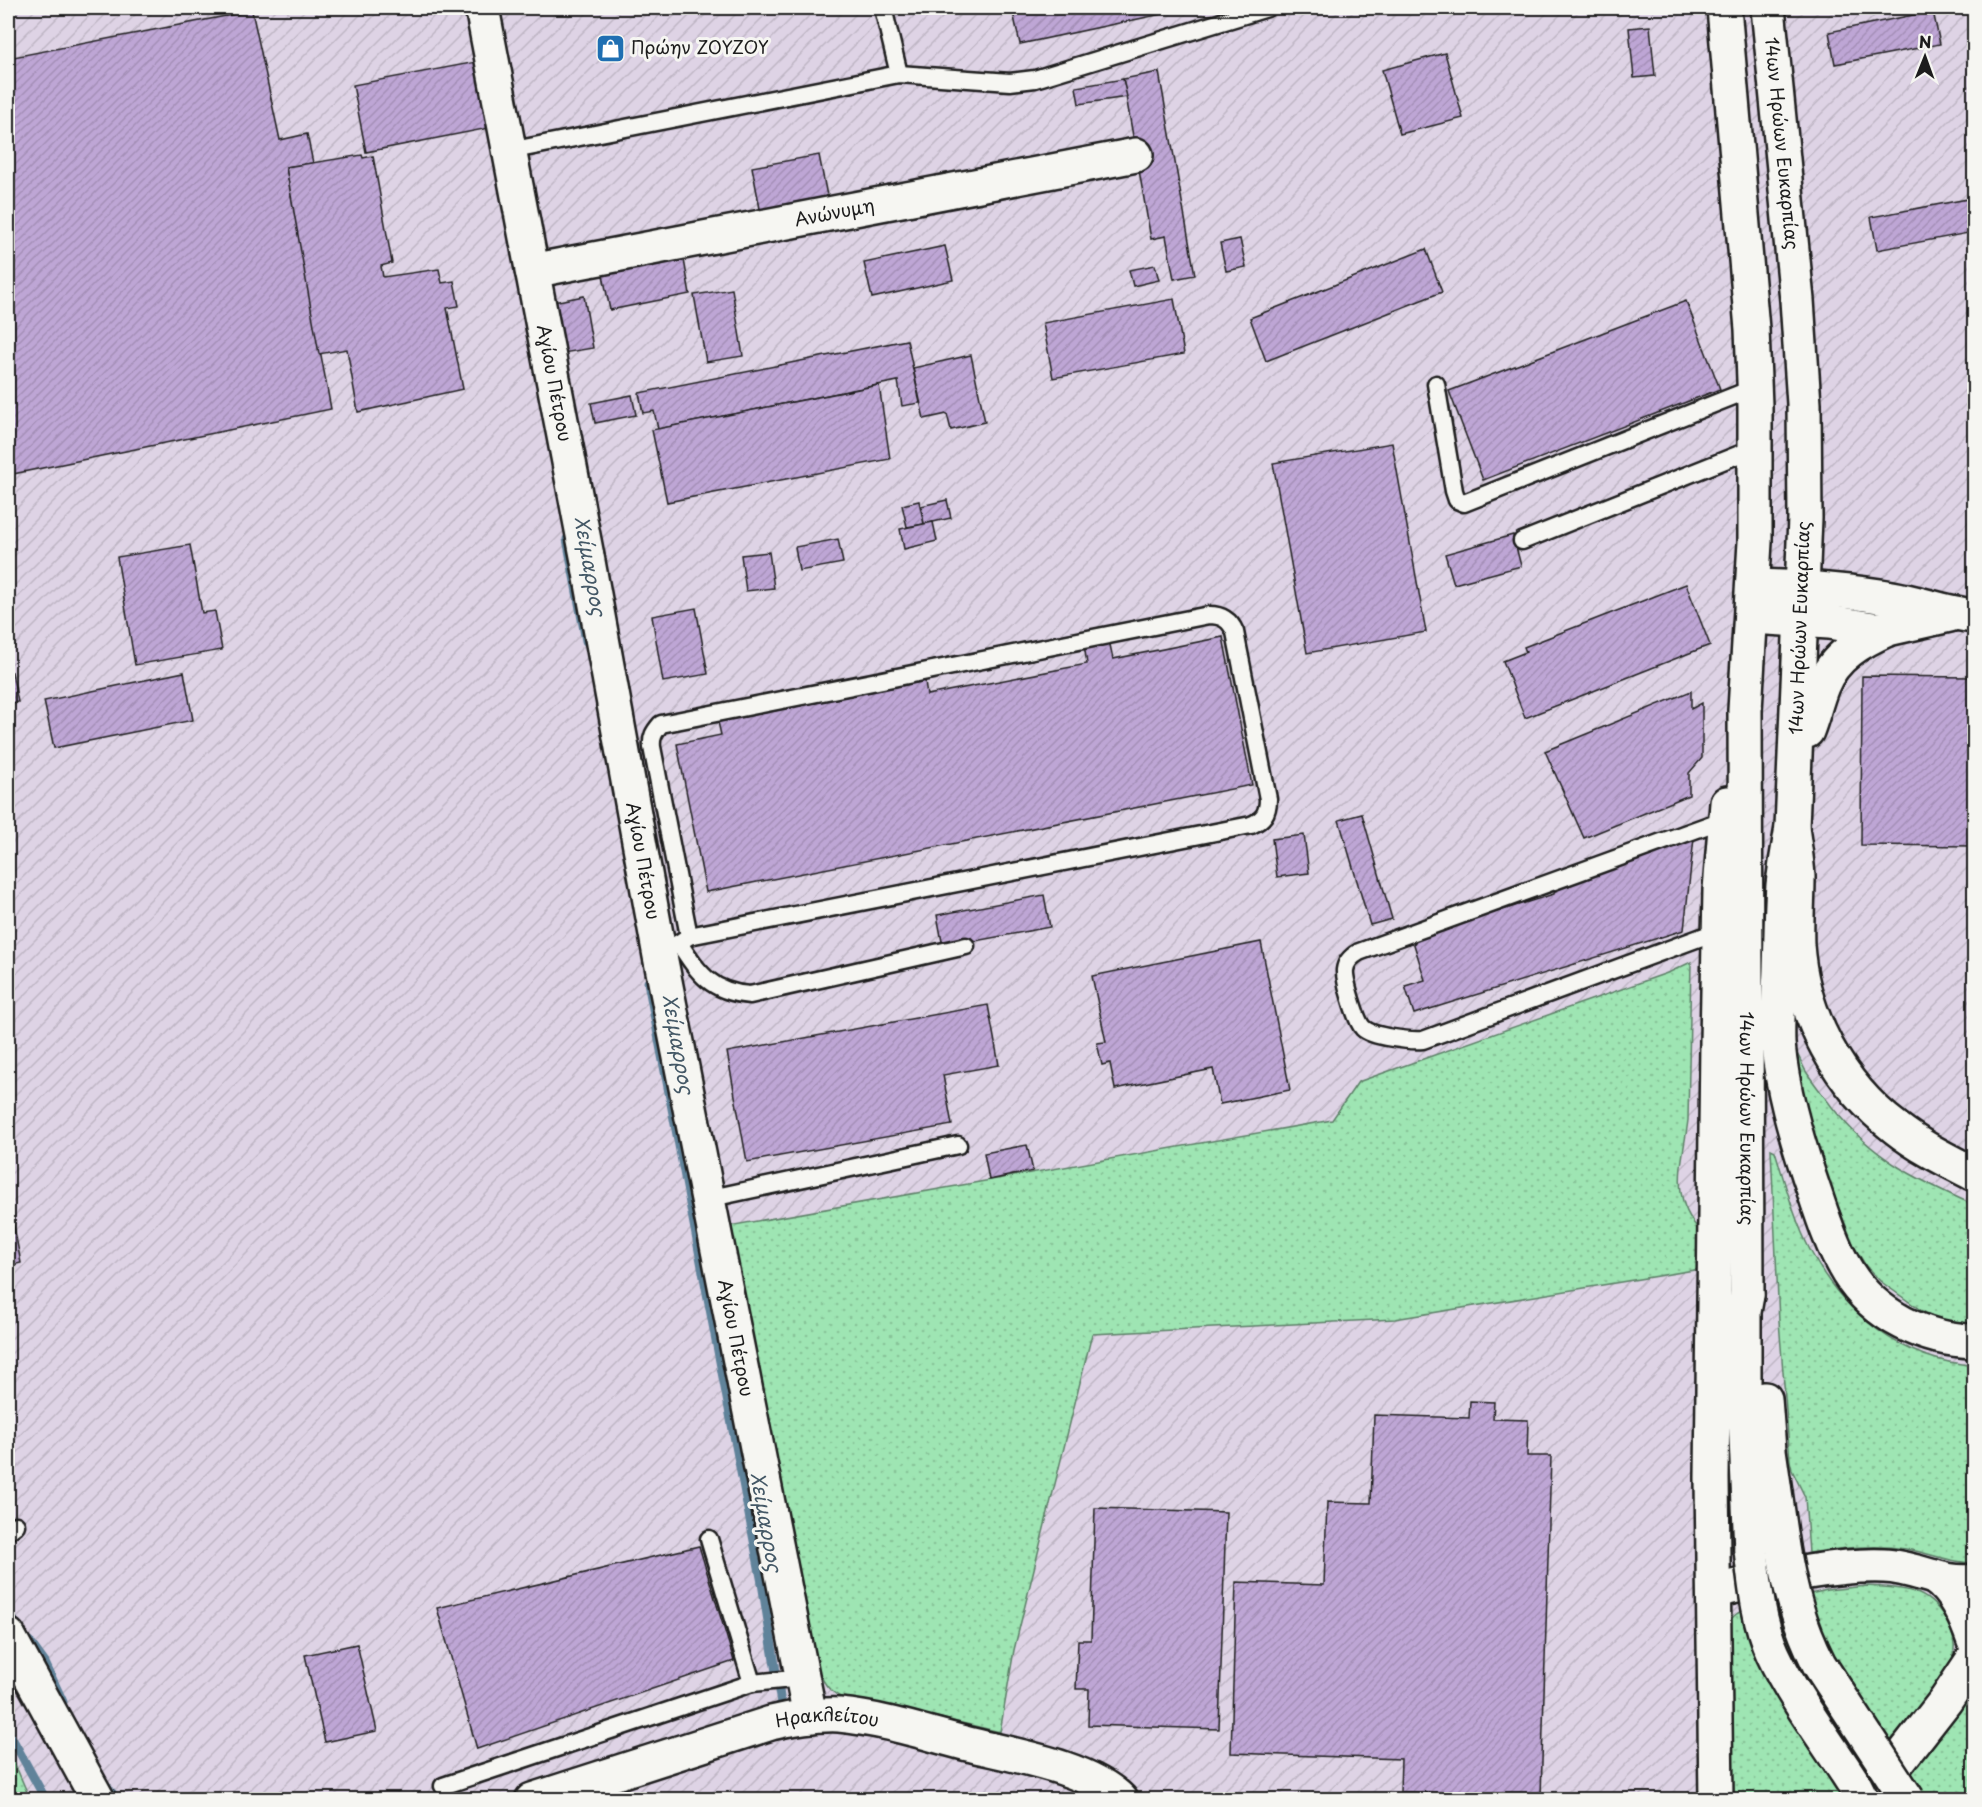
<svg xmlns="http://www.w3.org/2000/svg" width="1982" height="1807" font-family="'Playpen Sans',sans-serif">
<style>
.industrial{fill:url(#industrial-furrows)}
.grass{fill:url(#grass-dots);stroke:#5d8068;stroke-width:1.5}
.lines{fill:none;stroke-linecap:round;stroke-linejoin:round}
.stream{stroke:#61839a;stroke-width:9}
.building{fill:url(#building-hatch);stroke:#1c1c1c;stroke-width:1.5}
.lane-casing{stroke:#1c1c1c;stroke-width:21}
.street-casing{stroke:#1c1c1c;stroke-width:38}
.secondary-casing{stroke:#1c1c1c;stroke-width:38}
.highway-casing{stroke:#1c1c1c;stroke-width:38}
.lane{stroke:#f6f6f2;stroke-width:16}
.street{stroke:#f6f6f2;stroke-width:33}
.secondary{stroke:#f6f6f2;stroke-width:33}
.highway{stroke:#f6f6f2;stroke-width:33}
.highway-bridge-casing{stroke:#1c1c1c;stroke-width:38;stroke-linecap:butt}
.highway-bridge{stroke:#f6f6f2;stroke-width:33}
.labels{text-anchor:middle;stroke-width:6;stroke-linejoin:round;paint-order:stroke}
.poi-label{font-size:18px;fill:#1c1c1c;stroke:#f6f6f2;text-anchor:start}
.street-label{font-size:18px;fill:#1c1c1c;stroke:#f6f6f2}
.water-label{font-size:20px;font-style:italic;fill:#445866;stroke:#f6f6f2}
</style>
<defs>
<pattern id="industrial-furrows" width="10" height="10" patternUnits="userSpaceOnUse" patternTransform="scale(1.5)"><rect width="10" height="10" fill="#ded3e5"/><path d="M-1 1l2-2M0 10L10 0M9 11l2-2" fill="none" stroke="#beb5c4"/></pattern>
<pattern id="grass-dots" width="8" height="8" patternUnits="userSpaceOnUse" patternTransform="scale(1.5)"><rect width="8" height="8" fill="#9ee5b3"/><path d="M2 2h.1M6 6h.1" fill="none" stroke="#88c499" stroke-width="1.8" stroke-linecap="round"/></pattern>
<pattern id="building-hatch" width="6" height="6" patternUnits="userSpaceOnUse" patternTransform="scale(1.5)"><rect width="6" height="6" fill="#bea6d5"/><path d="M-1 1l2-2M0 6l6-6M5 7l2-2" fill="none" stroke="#a38eb6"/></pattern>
</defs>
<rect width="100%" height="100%" fill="#ebe6ec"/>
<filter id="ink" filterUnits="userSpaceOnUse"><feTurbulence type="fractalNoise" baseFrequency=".0167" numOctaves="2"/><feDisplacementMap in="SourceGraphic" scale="12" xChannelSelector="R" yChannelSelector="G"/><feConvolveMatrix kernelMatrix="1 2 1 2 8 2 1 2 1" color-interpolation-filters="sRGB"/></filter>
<g filter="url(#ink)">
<polygon class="industrial" points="8,8 1974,8 1974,1799 8,1800"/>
<g class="grass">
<path d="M1691,962L1688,1120C1683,1163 1668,1196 1701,1232L1700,1269L1395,1319L1092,1334L1014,1650L1000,1732C962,1723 924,1714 886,1706C869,1703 847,1704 833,1692C820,1682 817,1665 813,1651L723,1227L1332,1120L1358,1082L1670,972Z"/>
<path d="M1794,1050C1800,1056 1802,1066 1807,1073C1815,1085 1824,1096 1832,1107C1873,1159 1916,1179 1974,1205V1325L1943,1321L1922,1311L1880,1281L1866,1266L1855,1248L1831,1189L1804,1105Z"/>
<path d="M1771,1149L1775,1151C1785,1183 1794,1219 1810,1250C1842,1312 1903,1362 1974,1365V1563C1951,1563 1929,1553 1906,1549C1874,1544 1841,1548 1809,1553L1805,1497L1792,1470L1790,1461L1779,1321Z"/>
<path d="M1867,1586C1883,1587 1899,1587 1914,1592C1938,1600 1959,1631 1953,1656C1952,1664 1947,1671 1943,1678L1842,1799H1733L1729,1624C1732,1615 1739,1612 1747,1609L1827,1590Z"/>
<polygon points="1974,1689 1974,1799 1881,1799"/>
<polygon points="8,1748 30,1799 8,1799"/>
</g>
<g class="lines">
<g class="stream">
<polyline points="567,539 586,641"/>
<polyline points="648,982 762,1583 782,1710 780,1714"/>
<polyline points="8,1613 19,1628"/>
<polyline points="29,1641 45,1663 63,1702"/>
<polyline points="8,1731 46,1800"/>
<polyline points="107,1786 117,1800"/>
</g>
</g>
<g class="building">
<polygon points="1012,8 1190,8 1020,44"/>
<polygon points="252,11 280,140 307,134 313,163 286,167 331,409 8,475 8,58"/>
<polygon points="1933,11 1940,44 1835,64 1829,32"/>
<polygon points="1650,26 1655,76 1634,78 1629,28"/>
<polygon points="1445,53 1463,118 1400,134 1382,70"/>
<polygon points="476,62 489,128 366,152 353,85"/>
<polygon points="1159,72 1195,275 1174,279 1166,236 1151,239 1123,79"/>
<polygon points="1123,79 1127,97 1079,104 1076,87"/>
<polygon points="362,155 363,158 373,156 392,263 381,266 383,277 439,269 442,283 454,281 459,306 447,308 463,389 358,412 347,349 319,354 286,167"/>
<polygon points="819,155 828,201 761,214 752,167"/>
<polygon points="1973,198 1974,232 1877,250 1871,217"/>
<polygon points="1240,239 1246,267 1226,271 1220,243"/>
<polygon points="945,246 953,280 872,298 864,263"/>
<polygon points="1426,249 1442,292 1266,361 1250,318"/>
<polygon points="683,254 690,294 610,310 602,270"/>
<polygon points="1155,265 1159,280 1133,286 1129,270"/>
<polygon points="732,289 743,356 706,362 694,295"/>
<polygon points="584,296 593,348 563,353 553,302"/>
<polygon points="1174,299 1184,354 1053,378 1043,323"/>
<polygon points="1686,301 1720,389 1483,480 1449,391"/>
<polygon points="907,340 920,403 902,406 898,381 658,429 654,411 643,413 639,393"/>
<polygon points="971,355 985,422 951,430 947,414 924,419 913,368"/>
<polygon points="879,385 890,459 667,502 652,430"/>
<polygon points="632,395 636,415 595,423 591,403"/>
<polygon points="1392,443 1426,632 1307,653 1273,463"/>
<polygon points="947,500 951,518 924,524 921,506"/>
<polygon points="919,501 924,524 907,527 902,505"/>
<polygon points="933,522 937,541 904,549 900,529"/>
<polygon points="1513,535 1521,566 1454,584 1445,554"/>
<polygon points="838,539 843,563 799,571 795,547"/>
<polygon points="190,545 202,613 215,611 222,650 135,665 117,557"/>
<polygon points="769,552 774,588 746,591 741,555"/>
<polygon points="1686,584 1710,645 1525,718 1503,661 1526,652 1524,647"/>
<polygon points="696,608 708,674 663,682 652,616"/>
<polygon points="1223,637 1252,785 706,892 677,744 721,735 718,722 925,681 927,695 1087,664 1084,645 1109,640 1113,659"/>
<polygon points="12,672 18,702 8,703 8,673"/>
<polygon points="184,672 193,720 54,748 44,701"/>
<polygon points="1862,676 1974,677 1974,846 1861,845"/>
<polygon points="1691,691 1691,709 1702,703 1702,758 1689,773 1689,795 1584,838 1545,751"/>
<polygon points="1362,814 1392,919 1370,925 1339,820"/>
<polygon points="1304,835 1309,873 1277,877 1272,839"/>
<polygon points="1694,838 1684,930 1414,1014 1405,986 1425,980 1412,938 1554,894 1555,888"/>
<polygon points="1044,895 1050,927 943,947 937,915"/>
<polygon points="1261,942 1290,1090 1220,1104 1213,1069 1115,1089 1110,1063 1102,1065 1097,1043 1106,1042 1092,976"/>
<polygon points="988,1005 999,1065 943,1075 952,1125 747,1162 727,1052"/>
<polygon points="1027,1145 1033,1171 989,1180 984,1153"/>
<polygon points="8,1196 21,1263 8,1266"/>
<polygon points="1470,1401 1494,1402 1493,1419 1528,1420 1527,1456 1551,1456 1541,1796 1400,1792 1401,1759 1231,1753 1236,1582 1324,1585 1327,1502 1371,1503 1374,1415 1469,1418"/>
<polygon points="1095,1508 1226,1512 1219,1729 1088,1725 1089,1689 1076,1689 1078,1640 1091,1640"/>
<polygon points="699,1546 734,1661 477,1749 437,1608"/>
<polygon points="357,1644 377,1731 325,1742 305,1655"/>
</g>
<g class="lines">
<defs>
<g id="lane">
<polyline points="883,8 899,74"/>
<polyline points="509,151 899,74 1010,82 1035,79 1267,8"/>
<polyline points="1436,384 1454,491 1457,500 1464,503 1754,388"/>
<polyline points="1522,541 1755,448"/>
<path d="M1718,931L1423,1040C1410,1041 1372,1037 1363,1028C1356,1021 1344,979 1345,970C1346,961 1352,956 1359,952L1725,819"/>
<path d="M679,943C699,974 711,992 750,995L966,946"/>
<path d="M660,956L689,936L1251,825C1263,820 1268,813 1268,799L1235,632C1230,620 1222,615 1209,615L661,724C654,732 651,737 652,747L689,936"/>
<polyline points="707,1199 958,1145"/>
<polyline points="8,1531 16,1525"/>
<polyline points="709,1539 752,1683 802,1678"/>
<polyline points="443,1786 752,1683"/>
</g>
<g id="street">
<path id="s1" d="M482,8L587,556L660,956L810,1716"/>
<path id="s2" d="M532,271L1136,155"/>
</g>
<g id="secondary">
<path id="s3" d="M1724,8L1752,329L1755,406V542L1745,710L1747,1295"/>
<path id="s4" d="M1768,8L1797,300L1804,404L1805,518L1792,827C1794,843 1797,860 1798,877C1798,900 1796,923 1797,945C1802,1016 1839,1085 1896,1128C1920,1147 1947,1160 1974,1174"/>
<path d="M1753,586C1800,587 1846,590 1892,598C1920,603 1946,613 1974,616"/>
<polyline points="1751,617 1829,622 1873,629 1888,629 1950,615"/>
<path d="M1807,731C1813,716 1816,701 1822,686C1834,656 1861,641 1888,629"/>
<path d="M1934,1577C1955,1591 1966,1618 1974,1641"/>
<path d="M1714,1591C1766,1580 1830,1564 1884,1566C1916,1567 1944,1586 1974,1581"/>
<polyline points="8,1635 98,1800"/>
<path id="s5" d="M532,1800L771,1723C793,1718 816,1714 839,1715C883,1719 925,1733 968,1744C1012,1755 1089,1767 1121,1800"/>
<polyline points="1716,1800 1712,1478 1717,1042 1720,890 1727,803"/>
<polyline points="1868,1800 1946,1700 1974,1658"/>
</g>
<g id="highway">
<path d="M1792,827C1789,846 1785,866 1783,885C1781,914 1781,943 1780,971C1779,995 1777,1020 1778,1044C1782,1089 1795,1133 1809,1176C1820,1208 1830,1244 1848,1273C1875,1316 1925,1340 1974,1341"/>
<polyline points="1747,1295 1744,1312 1744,1393 1751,1550"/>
<polyline points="1765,1399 1769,1450 1783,1547"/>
</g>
</defs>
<use href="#lane" class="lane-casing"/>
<use href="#street" class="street-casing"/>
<use href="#secondary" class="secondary-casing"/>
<use href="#highway" class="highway-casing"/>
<use href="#lane" class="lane"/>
<use href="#street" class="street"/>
<use href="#secondary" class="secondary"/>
<use href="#highway" class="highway"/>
<defs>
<g id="highway-bridge">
<path d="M1783,1547C1790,1590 1799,1624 1819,1664L1908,1800"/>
<path d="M1751,1550C1755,1585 1758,1621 1773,1654C1793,1697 1828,1743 1854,1784L1862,1800"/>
</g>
</defs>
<use href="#highway-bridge" class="highway-bridge-casing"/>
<use href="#highway-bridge" class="highway-bridge"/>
</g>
</g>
<defs>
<symbol id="shop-square" viewBox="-11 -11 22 22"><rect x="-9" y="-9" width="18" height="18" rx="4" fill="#1f6fb2" stroke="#f6f6f2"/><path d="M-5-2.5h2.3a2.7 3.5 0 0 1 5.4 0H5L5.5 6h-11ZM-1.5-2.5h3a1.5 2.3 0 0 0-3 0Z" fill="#fff"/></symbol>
</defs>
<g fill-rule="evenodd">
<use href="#shop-square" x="594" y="32" width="33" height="33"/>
</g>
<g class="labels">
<g class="poi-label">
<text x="631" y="54">Πρώην ΖΟΥΖΟΥ</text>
</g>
<g class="street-label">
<text dy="6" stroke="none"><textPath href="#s4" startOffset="136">14ων Ηρώων Ευκαρπίας</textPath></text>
<text dy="6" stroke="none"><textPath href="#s2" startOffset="308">Ανώνυμη</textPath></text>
<text dy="6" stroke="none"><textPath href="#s1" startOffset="382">Αγίου Πέτρου</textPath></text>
<text transform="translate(1800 628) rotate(-88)" y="6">14ων Ηρώων Ευκαρπίας</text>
<text dy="6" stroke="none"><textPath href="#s1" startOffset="868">Αγίου Πέτρου</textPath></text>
<text dy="6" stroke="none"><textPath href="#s3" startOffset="1112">14ων Ηρώων Ευκαρπίας</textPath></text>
<text dy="6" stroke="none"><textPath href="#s1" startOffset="1354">Αγίου Πέτρου</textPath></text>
<text dy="6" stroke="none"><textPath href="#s5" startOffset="308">Ηρακλείτου</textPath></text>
</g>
<g class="water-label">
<text transform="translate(590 566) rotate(80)" y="7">Χείμαρρος</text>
<text transform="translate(678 1044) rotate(80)" y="7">Χείμαρρος</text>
<text transform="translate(766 1522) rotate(80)" y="7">Χείμαρρος</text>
</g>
</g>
<rect width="1982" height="1807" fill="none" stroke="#f6f6f2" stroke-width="30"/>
<rect x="15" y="15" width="1952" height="1777" fill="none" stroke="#1c1c1c" stroke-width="2" filter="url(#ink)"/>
<g transform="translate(1925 57) rotate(1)" stroke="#f6f6f2" stroke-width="4.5" paint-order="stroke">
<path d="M0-4.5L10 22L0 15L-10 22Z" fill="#1c1c1c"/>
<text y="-9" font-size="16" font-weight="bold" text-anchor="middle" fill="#1c1c1c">N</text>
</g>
</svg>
